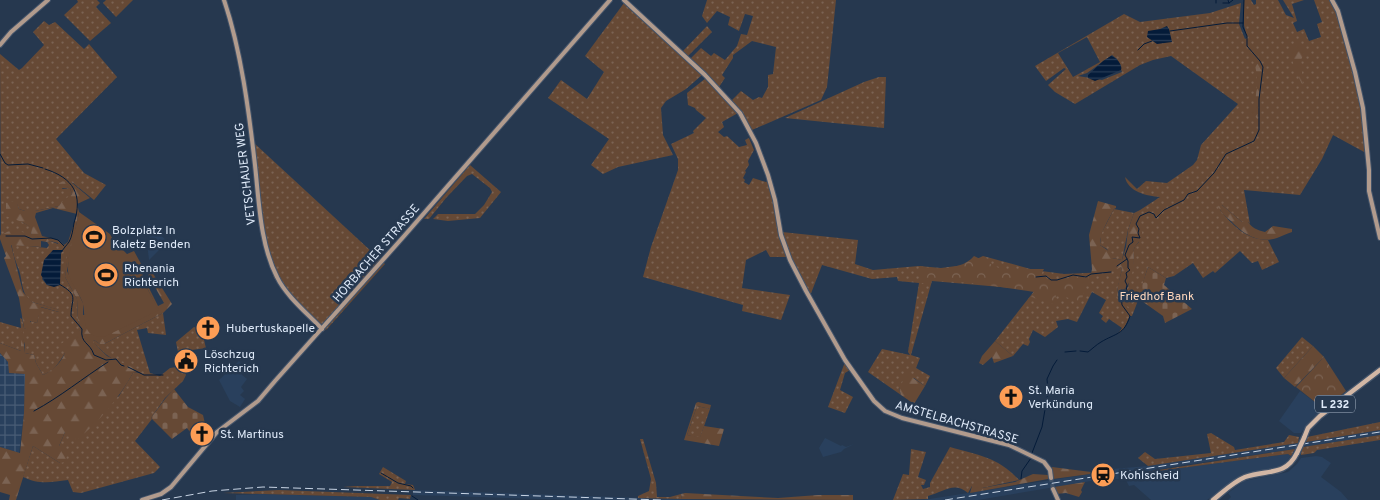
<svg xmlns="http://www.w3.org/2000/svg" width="1380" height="500" font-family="Overpass,sans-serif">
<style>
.built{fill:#29405d}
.industrial{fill:url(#industrial-grid)}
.grass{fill:url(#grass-dots);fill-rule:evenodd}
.forest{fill:url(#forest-firs);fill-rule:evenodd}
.cemetery{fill:url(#cemetery-stones)}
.park{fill:url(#park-crowns)}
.pitch{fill:#664935}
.water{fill:url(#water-rules)}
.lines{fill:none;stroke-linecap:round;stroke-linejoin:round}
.stream{stroke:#041b39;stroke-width:1}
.secondary-tunnel{stroke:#425368;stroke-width:4;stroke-dasharray:4 2;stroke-linecap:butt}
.secondary-casing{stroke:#44546a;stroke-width:6}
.primary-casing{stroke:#44546a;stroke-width:7}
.secondary{stroke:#b19b8d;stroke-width:4}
.primary{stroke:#d2b7a5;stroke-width:4.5}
.rail{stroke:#c8d4e4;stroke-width:1;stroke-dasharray:8 4;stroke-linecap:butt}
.primary-bridge-casing{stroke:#44546a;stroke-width:7;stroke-linecap:butt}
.primary-bridge{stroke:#d2b7a5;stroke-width:4.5}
.labels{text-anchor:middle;stroke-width:5;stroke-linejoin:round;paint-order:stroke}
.shield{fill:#26384f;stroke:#a8b5c6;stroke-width:1}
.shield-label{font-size:11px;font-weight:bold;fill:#dfeaf9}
.street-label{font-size:12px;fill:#dfeaf9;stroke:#26384f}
.poi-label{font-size:12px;fill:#dfeaf9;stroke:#26384f;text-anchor:start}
.park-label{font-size:12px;fill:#fed7bc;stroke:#26384f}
</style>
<defs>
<pattern id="industrial-grid" width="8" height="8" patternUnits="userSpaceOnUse" patternTransform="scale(1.25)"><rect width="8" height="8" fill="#29405d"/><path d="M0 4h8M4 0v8" fill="none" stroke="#485c75"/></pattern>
<pattern id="grass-dots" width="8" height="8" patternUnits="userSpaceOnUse" patternTransform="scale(1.25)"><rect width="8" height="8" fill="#664935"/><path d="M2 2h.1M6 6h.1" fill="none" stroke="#7b6353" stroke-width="1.8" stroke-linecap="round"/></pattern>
<pattern id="forest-firs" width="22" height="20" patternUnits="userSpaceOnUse" patternTransform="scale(1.25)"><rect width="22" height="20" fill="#664935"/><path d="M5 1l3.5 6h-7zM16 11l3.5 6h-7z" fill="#7b6353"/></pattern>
<pattern id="cemetery-stones" width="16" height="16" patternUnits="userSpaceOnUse" patternTransform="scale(1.25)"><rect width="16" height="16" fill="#664935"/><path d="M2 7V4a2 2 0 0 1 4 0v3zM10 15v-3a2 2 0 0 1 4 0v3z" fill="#7b6353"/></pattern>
<pattern id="park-crowns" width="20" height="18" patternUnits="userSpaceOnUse" patternTransform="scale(1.25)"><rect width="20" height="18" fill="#664935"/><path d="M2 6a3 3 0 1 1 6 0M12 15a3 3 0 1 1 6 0" fill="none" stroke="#7b6353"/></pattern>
<pattern id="water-rules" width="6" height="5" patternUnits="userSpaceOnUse" patternTransform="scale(1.25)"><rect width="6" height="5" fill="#041b39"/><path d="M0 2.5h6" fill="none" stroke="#283c56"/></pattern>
</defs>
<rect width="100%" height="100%" fill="#26384f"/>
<g class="built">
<polygon points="148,223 170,244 160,249 149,260 147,243 150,241"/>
<polygon points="239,361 243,366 241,369 242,375 247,379 241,387 244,391 240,395 245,399 240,407 230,401 219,380"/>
<polygon points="1300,391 1324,409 1311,419 1301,433 1294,433 1279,421"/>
<polygon points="1380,430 1380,435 1303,447 1306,442"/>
<polygon points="825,438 841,446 842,445 846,447 854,444 844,449 841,452 823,457 819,448"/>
<polygon points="1298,443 1295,449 1177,466 1143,473 1288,454 1291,456 1286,462 1276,468 1242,474 1207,500 1151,500 1134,485 1129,486 1126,480 1109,478 978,500 923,500 1090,474 1100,470 1148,466"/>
<polygon points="1316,456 1322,457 1331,463 1321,477 1341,492 1348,500 1228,500 1231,497 1228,493 1244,481 1288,472 1297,464 1301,458"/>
<polygon points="413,490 701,500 574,500 413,495"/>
<polygon points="260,494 371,497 380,500 236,500 236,495"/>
</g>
<polygon class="industrial" points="0,353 8,362 25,373 24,413 19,453 0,447"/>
<g class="grass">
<polygon points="77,0 97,0 100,3 96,7 111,23 90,41 64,15 78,2"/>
<polygon points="106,0 133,0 116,17 103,3"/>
<polygon points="707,0 836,0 827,87 821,100 752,130 732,100 741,91 753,100 759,97 762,98 768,87 768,75 773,74 776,47 752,41 733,55 733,58 722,75 725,78 719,87 690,59 701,48 711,56 714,53 725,60 737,46 741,34 747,35 753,16 745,14 739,31 728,25 730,17 717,11 707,23 702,16"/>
<path d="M1244,0H1251L1254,5L1256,4V0H1278L1286,15L1294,18L1283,0H1304L1292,4L1297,21L1293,23L1297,32L1304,29L1309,41L1321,37L1317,24L1322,22L1314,0H1331L1336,10L1361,101L1366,153L1333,135L1322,159L1300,195L1244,190L1250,224L1248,222H1242L1222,205L1220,210C1232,225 1247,240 1268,240L1279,262L1262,270L1258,261L1252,263L1240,251L1215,273L1213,271L1203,278L1193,263L1174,276L1166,278L1148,267C1142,285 1139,300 1132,316H1130L1124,328L1118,334L1122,328L1109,319L1106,323L1101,319L1103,316L1099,313L1106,300L1092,292L1077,322L1068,319L1056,321L1058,327L1045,337L1033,330L1029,339L1030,342L1028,346L1023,344L1013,356L995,341L1035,290L932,281L911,355L920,358L916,368L930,376L925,386L914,378L899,388L901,395L868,372L882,349L910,355L908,352L919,283L898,281L897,277L872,279L822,265L810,296L797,273L782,232L858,240L855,264L873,270L919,266L941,268L964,265L983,256L1034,270L1064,274L1108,272L1120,266L1122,269L1117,291L1125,306L1122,299V291L1128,287L1134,260L1133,252L1135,246L1139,242V230L1136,221L1140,217V210L1160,197C1147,196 1128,192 1125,177L1137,189L1146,181L1167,183L1193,165L1197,160L1201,145L1238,104L1171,56L1153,60L1140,65L1075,104L1055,92L1048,85L1066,69L1064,68L1046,81L1035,66L1124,14L1140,22L1210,13L1241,3L1239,24L1245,39L1247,38L1244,25ZM1087,37L1100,62L1073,77L1058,53ZM1112,55L1117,59L1122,72L1102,80L1078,76L1087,73Z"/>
<polygon points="624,3 702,75 686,89 666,101 661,108 663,135 673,155 618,167 603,174 591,165 609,139 548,98 561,80 587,99 604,72 585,56"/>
<polygon points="44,21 49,25 55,22 84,49 89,44 117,77 56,139 84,173 106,185 94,200 73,183 66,181 62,189 70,188 72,194 59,206 35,211 25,211 19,209 17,204 22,222 33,228 31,235 1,236 0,54 19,70 22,68 44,45 33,32"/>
<polygon points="707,26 712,32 687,57 682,52"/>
<polygon points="879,77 886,77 884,128 785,118 864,82"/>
<polygon points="706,78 738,113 722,122 724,127 718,132 724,137 727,136 739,147 747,145 745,140 749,138 754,150 748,161 749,165 745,171 746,172 743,178 745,180 744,182 749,185 753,178 766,182 768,181 788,257 770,257 766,250 746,260 742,288 790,295 781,320 742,311 743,305 643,277 651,247 678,170 678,159 671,144 694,133 693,131 706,118 696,110 695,108 688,105 687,93"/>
<polygon points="254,143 385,264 327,329 322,332 274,278 261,237 250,144"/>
<polygon points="470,165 501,192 480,218 448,221 433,219 438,214 475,214 484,205 492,192 490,188 472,174 467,176 446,198 429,219 424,219"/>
<polygon points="1114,209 1134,213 1128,230 1122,260 1112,258 1107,249 1100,245 1101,234"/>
<path d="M50,241L69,248L65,277L77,299L78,320L81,329C66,343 64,367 43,375L36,363L34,355L25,353V345L21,332V351L0,343V322L21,328L20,318L22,319L24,328L30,330L29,324L31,321L37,323L40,307L59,312V310L32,302C21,294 23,282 19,270C16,262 13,255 12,247L11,244L47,248L49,245L47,242ZM56,250H61L59,285H47L42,279Z"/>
<path d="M163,313L166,335L148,333L147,328L137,330L150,373L160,376L170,368L183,366L186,375L183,381L165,398L151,418L152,419L135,441L160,467L154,473L81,493L73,492L68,480C51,482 40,485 23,477L33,446L60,463L59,446L65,432L119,396L133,373H140C132,366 124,365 115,360C106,356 100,348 92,342L94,340L100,344H104Z"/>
<path d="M194,327C203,329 204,340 206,348L178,352L176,342Z"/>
<polygon points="1302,337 1313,346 1284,378 1276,368"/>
<polygon points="845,362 850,370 845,373 840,390 853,397 845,413 828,407"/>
<polygon points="697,406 710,409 700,438 687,435"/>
<polygon points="1380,422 1380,430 1306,442 1307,437"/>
<polygon points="1211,433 1234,447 1235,450 1284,442 1289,435 1299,437 1298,443 1148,466 1138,458 1145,452 1155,459 1211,453 1207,434"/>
<polygon points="1380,435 1380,440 1317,450 1314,453 1301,455 1301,453 1303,447"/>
<polygon points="640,439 643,439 656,483 657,497 670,497 681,494 682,499 638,498 638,496 649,491 651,479"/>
<path d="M950,447C978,455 998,457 1019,480L982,488L972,486L968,493C954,481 944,492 928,496V499L893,500L903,474L909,475L911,449L926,452L918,477L926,480L924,485H921L923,489L930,487V483Z"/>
<polygon points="1295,449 1291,456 1288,454 1143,473 1142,474 1139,473"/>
<polygon points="383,467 406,481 405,484 413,485 415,490 343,487 355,486 390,486 392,482 379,474"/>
<polygon points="279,490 411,495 410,499 399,498 398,500 380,500 371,497 223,493"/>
</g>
<g class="forest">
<path d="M1306,44L1305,51L1301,60L1303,85C1299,80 1289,53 1289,48Z"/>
<path d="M1253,51L1260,59L1263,69L1257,118L1249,112L1251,106L1255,108C1256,87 1261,74 1250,54Z"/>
<path d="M65,177L90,198L77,204L79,212L67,271L83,303V315L158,310L142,278H144L158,306L164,303L148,275L152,272L172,304L163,313L104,344H100L94,340L93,342L107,356L134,368L141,372L133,373C118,400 100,420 77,440L65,432L59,446L67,455L65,462L60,463L33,446L16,500H9L10,495L0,492V447L20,453L24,413L25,374L9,373L8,362L0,353V343L21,351V332L23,330L25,353L34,355L36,363L43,375C52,371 63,361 65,352L61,344L81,329L78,320L77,299L65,277L68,249L62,250L59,248L58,243L50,241L47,242L41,241V247L11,245L23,292L32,302L60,310L59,312L41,307L37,323L30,321V331L24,328L19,298L4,258L6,256L0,239V234L1,236C11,227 20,231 31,235L32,228L22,222L6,216V203L14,201L17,204L19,209L25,211H35L59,206C62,201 67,198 72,194L70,188H59V183L65,181L63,178ZM53,208L77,214L68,242L64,245L58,240L42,236L35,217L36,213Z"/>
<path d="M1098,201L1116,206V208L1114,209C1108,221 1100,232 1100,245L1113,254L1112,258L1122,260L1126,247L1128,230L1134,213L1140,210V217L1136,222L1142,232V238C1139,242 1136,244 1134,249C1133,253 1134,257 1134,261C1133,272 1131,285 1122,291C1122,299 1123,304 1129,309L1126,312C1112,297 1118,287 1122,269L1121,267L1108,272L1091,274L1092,269L1089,235Z"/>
<path d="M1222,205L1242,222H1248C1252,228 1257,230 1265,232L1273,226L1292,229V232C1286,234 1282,236 1277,238C1258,244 1243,234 1231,221C1226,217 1221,213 1218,206Z"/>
<polygon points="995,341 1013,356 994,363 992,357 983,365 979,363 982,356"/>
<polygon points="1313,346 1324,357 1295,387 1284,378"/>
<polygon points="907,374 925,386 914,404 901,395 899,388"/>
<polygon points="698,402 711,405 710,409 697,406 687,435 700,437 704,426 724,429 719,446 684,440 696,403"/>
<polygon points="1052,467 1091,472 1090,474 1053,479"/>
<polygon points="1033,474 1048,475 1048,479 970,493 972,486 979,485 982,488 1015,482"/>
<polygon points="1085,482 1081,490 1082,492 1079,497 1066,493 1056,494 1054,487"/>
<polygon points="685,493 778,498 818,495 853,495 853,500 682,499 681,494"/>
</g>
<g class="cemetery">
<polygon points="1148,267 1166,278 1164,285 1192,309 1165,323 1163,316 1139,299 1138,297"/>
<polygon points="174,389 188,407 203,415 206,428 212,434 206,443 193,436 187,428 172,439 151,418 165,399"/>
</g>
<g class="park">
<path d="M974,256L1001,269H1044L1040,277C1056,282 1072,277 1089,276L1081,302L1056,294V305L1031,297L1034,292L1028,291L972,283L927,280L926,283H919L920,266C937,270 962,270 974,256Z"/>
<polygon points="1324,357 1346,391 1324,409 1296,387"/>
</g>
<path class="pitch" d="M79,212L110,234L118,249L121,248L127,254L134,251L145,271L142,273L144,278L142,279L159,310L106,336C79,341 87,314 82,301C78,291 67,279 68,269C68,252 76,229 79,212Z"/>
<g class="water">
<polygon points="1167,26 1169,29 1172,42 1157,44 1147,37 1148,31 1160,29"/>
<path d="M1111,56C1116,57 1123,65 1121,70L1095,81L1088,78V75L1103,61Z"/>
<polygon points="53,250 62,250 63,251 61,253 60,285 54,287 47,285 41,275 44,260"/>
</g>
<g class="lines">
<g class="stream">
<polyline points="1228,0 1229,3"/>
<polyline points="1216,3 1216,0"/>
<polyline points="1223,3 1229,3 1233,0"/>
<polyline points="1170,31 1227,23 1243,23"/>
<polyline points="1138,50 1144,44 1152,41"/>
<polyline points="0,154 5,163 8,165 28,164 43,168"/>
<path d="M45,169C74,178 83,195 74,223C73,229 72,237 69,242C66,246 64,248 62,251"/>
<polyline points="6,236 25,236 32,239 51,238 58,240 64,246"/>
<polyline points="1117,266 1127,259"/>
<polyline points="1036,277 1046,276 1051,280 1057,280 1073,275 1086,277 1091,274 1111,272"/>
<path d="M59,284C80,296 71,298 71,316L82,329C80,344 90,342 94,355L106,360L116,359L121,365L124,366"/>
<path d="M1080,351L1088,352C1092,349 1096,345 1101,342C1116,333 1124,335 1130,316L1122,305L1121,296L1119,292L1121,291L1126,292L1127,285L1125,281L1127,277L1126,273L1130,270L1128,268V261L1125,255L1129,245L1133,242L1132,237L1140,238L1138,233L1139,229L1136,224L1140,216L1149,212L1154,214L1156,218L1164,210L1184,200L1188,194L1197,191L1214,173L1226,154L1254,141L1259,130V99L1263,67L1260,61L1247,46V36L1243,27L1244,0"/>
<polyline points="1065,352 1076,351"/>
<polyline points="128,367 144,375 163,375"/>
<path d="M34,411C60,397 83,378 108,362"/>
<polyline points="1032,453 1042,427 1048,392 1047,379 1053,366 1057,360"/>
<polyline points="381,473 398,483 411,486 413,488"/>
<polyline points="1021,479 1022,471 1031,458"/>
<polyline points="412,496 418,500"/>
</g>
<polyline class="secondary-tunnel" points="1051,478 1053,489"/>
<defs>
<g id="secondary">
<path d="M224,0C241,50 249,112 255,165C259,201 260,244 277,277C286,296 308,314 322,329"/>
<polyline points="624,0 705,75 740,113 756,143 768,175 775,200 781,235 790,260 806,291 845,360 874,401 885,411 902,418 1009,445 1044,462 1050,470 1051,478"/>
<polyline points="1332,0 1338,11 1355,72 1363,108 1369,170 1369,191 1380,238"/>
<polyline points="0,45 11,32 48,0"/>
<polyline points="1053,489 1058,500"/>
<polyline points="142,500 161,494 171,487 217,432 258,401 275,381 405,235 610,0"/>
</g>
<g id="primary">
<polyline points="1304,438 1308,428 1320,416 1380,370"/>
<path d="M1213,500C1223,492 1233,482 1245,477C1267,469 1285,477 1297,453"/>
</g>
</defs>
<use href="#secondary" class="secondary-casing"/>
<use href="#primary" class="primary-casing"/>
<use href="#secondary" class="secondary"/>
<use href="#primary" class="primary"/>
<g class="rail">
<polyline points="162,500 212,491 263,487 662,500"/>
<polyline points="945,500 1380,432"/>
</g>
<defs>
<polyline id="primary-bridge" points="1297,453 1304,438"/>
</defs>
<use href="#primary-bridge" class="primary-bridge-casing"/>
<use href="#primary-bridge" class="primary-bridge"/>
</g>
<defs>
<symbol id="stadium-disc" viewBox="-11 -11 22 22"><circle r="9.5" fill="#fd9d55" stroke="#26384f"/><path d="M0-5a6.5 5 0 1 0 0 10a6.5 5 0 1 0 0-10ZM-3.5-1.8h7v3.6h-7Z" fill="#111"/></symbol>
<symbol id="church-disc" viewBox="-11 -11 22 22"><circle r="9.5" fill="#fd9d55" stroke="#26384f"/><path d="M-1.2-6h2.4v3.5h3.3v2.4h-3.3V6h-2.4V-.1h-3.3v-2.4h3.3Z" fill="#111"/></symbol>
<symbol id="civic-disc" viewBox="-11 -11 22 22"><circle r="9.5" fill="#fd9d55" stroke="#26384f"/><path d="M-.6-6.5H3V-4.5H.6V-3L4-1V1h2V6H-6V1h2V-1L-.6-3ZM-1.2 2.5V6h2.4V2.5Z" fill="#111"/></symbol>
<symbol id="station-disc" viewBox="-11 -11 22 22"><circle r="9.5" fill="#fd9d55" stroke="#26384f"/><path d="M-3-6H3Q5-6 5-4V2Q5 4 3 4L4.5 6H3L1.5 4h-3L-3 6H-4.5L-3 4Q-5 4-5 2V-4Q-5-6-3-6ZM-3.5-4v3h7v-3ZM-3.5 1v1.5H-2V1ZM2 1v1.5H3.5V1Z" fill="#111"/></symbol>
</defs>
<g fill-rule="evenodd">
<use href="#stadium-disc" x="80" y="223" width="28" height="28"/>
<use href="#stadium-disc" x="92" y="261" width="28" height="28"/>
<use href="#church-disc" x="194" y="314" width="28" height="28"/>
<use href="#civic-disc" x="172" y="347" width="28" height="28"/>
<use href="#church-disc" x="997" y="383" width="28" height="28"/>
<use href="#church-disc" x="188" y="420" width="28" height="28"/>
<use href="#station-disc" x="1089" y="461" width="28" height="28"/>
</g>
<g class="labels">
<rect class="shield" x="1315" y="395.5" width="40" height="17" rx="4"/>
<g class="shield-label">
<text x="1335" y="408">L 232</text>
</g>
<g class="street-label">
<text transform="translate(245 174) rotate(-97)" y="4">VETSCHAUER WEG</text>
<text transform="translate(376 253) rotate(-49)" y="4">HORBACHER STRASSE</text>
<text transform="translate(957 422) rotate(16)" y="4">AMSTELBACHSTRASSE</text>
</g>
<g class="poi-label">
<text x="112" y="234">Bolzplatz In<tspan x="112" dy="14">Kaletz Benden</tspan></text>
<text x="124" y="272">Rhenania<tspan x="124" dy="14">Richterich</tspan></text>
<text x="226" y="332">Hubertuskapelle</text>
<text x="204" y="358">Löschzug<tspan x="204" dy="14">Richterich</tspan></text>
<text x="1028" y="394">St. Maria<tspan x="1028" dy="14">Verkündung</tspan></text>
<text x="220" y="438">St. Martinus</text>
<text x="1120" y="479">Kohlscheid</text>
</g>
<g class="park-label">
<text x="1157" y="300">Friedhof Bank</text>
</g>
</g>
</svg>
